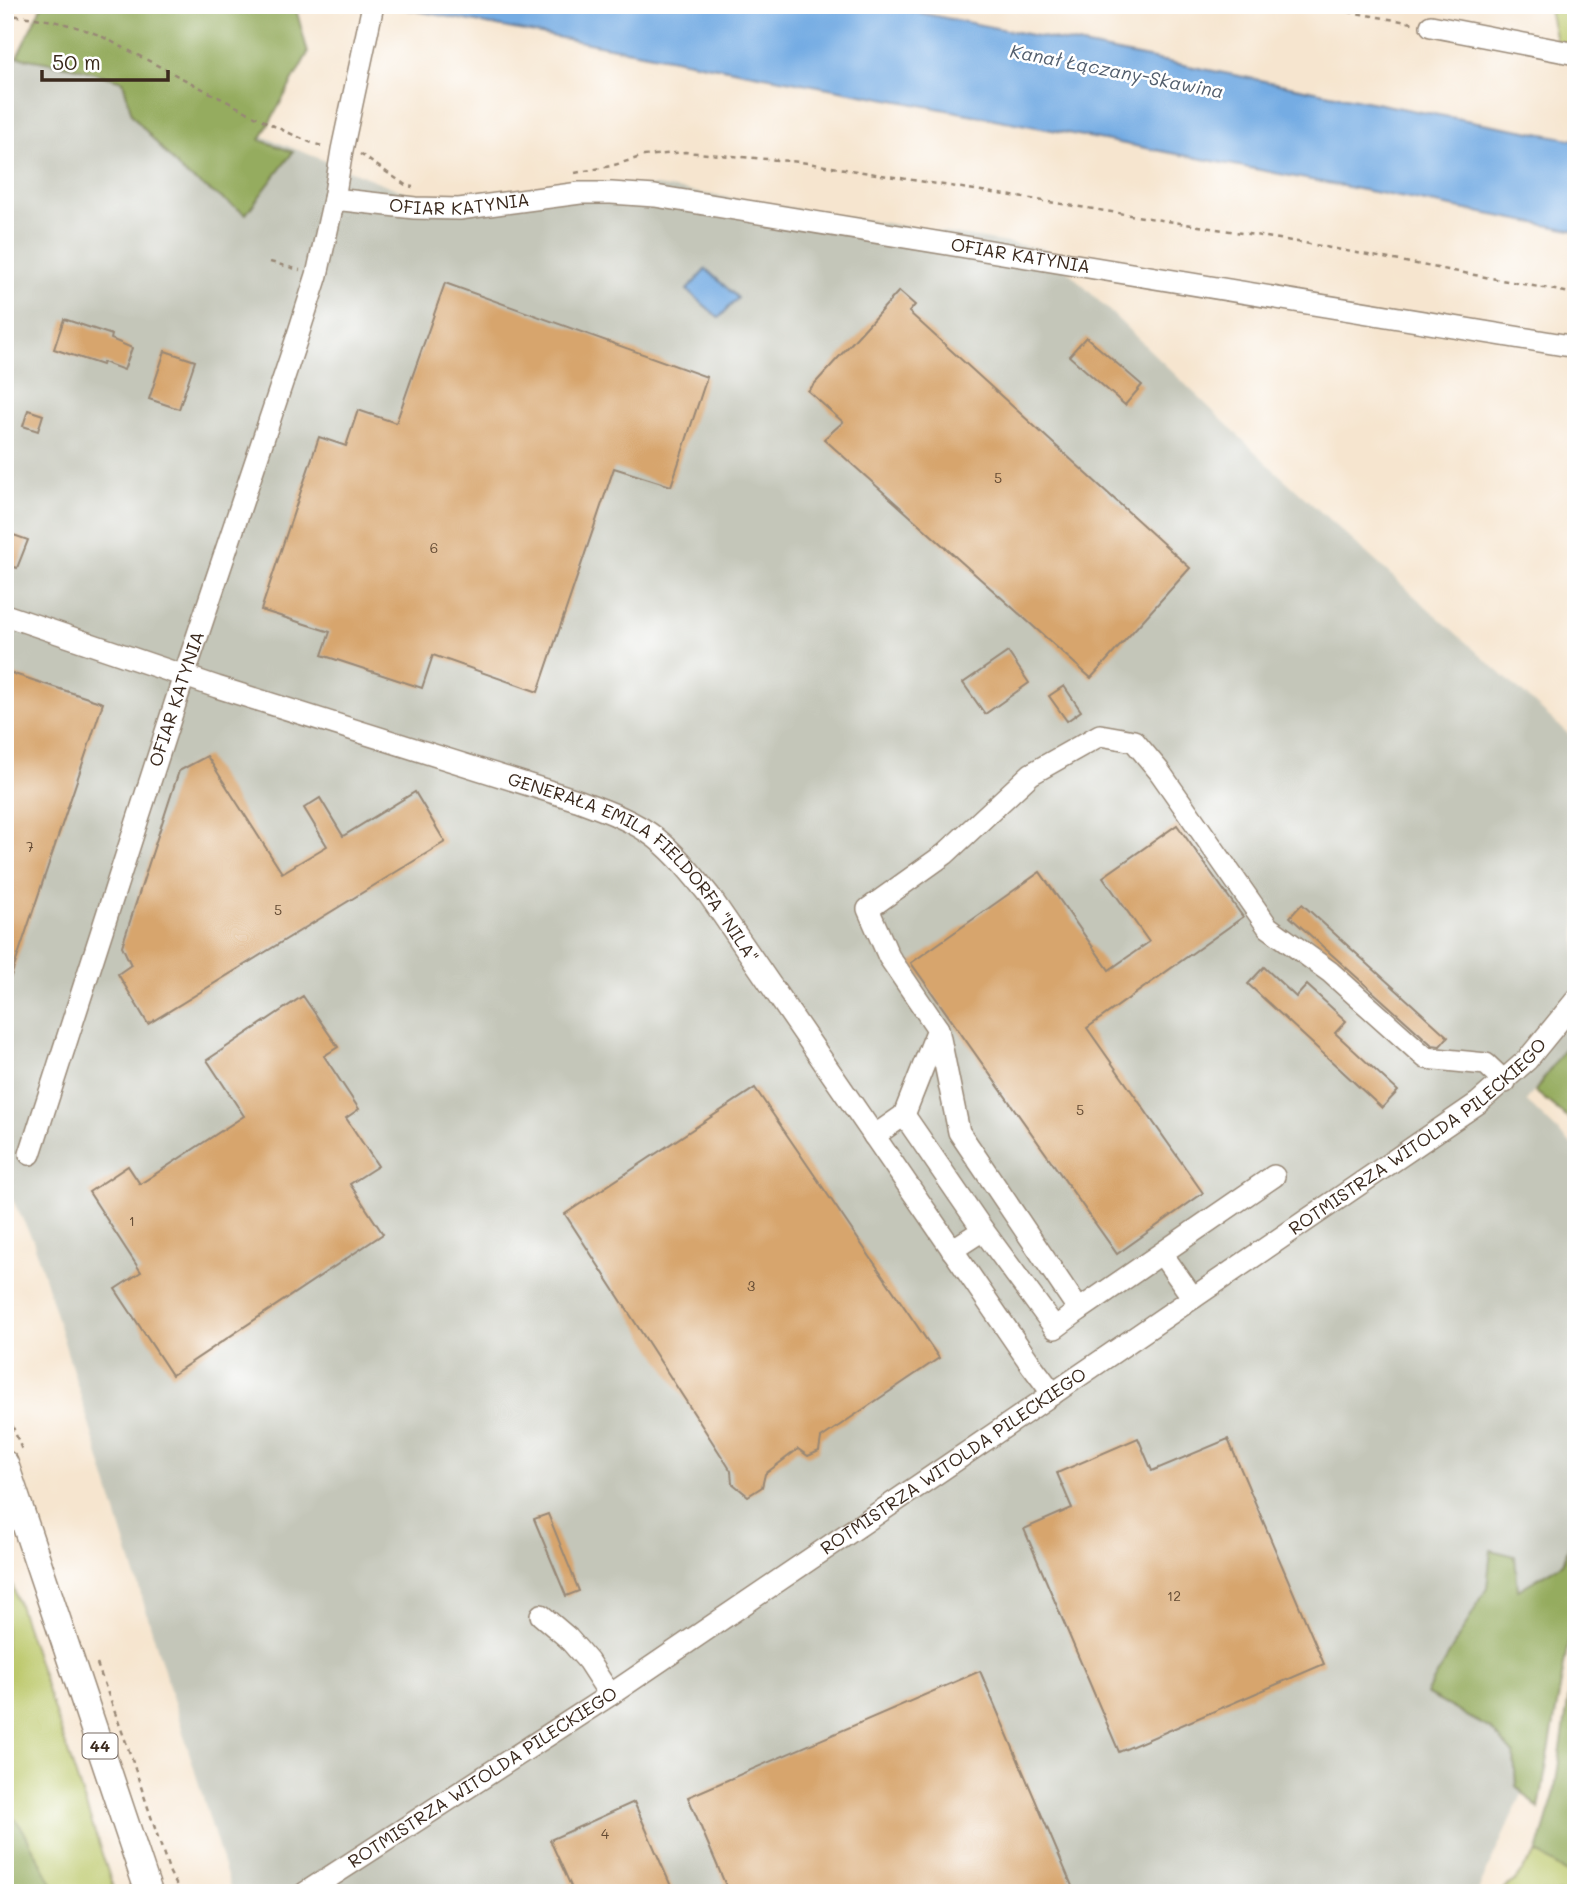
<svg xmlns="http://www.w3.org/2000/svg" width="1581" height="1898" font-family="Mali,sans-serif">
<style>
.industrial{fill:#c4c6b9}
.green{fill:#bcc86a;stroke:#7c7944;stroke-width:2}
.forest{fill:#95ac5e;stroke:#686b3e;stroke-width:2}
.water{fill:#74ace3;stroke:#586b80;stroke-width:2}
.building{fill:#d7a56d}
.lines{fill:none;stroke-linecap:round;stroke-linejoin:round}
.minor-casing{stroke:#988876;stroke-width:24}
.major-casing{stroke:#988876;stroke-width:29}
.path{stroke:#988876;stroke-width:2.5;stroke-dasharray:5 5;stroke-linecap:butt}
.minor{stroke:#fff;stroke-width:21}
.major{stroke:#fff;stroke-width:26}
.labels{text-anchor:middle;stroke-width:5;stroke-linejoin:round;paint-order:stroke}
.number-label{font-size:14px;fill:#624932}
.shield{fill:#fff;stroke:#766a62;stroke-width:2}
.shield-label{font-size:16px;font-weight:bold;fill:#3b2a1e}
.street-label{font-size:18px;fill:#3b2a1e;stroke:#fff}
.water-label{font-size:19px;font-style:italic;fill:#525e6d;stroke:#fff}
</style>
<rect width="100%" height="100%" fill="#fff"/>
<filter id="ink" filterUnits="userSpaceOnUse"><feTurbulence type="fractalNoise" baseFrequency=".0143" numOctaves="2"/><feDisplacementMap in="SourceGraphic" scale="14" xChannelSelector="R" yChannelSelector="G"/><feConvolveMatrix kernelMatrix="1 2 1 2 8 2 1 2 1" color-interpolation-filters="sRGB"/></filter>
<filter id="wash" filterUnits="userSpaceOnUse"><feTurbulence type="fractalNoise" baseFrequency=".00686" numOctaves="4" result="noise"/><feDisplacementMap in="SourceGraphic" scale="28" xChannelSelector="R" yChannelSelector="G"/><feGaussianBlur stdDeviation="1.57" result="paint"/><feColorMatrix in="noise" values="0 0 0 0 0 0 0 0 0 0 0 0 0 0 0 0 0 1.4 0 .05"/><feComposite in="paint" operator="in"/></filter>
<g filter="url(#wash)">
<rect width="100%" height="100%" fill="#f6e5cf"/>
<polygon class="industrial" points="5,56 73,67 123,81 412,195 452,198 583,183 657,186 1045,249 1275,471 1576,741 1576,1034 1526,1101 1576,1149 1576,1579 1523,1792 1477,1893 232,1893 33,1240 5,1185"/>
<g class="green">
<polygon points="1548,5 1576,5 1576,48 1557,45"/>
<polygon points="5,1563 115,1893 57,1893 22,1828 5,1808"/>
<polygon points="1537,1852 1576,1879 1576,1893 1499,1893 1514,1881"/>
</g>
<g class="forest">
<polygon points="42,5 295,5 308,53 260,140 293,152 246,214 183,173 132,115 123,81 73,67 17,57"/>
<polygon points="1576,1032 1576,1125 1535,1091"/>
<polygon points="1574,1531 1576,1531 1576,1597 1539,1809 1516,1786 1514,1755 1491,1729 1426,1694 1487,1588 1491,1550 1515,1556 1518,1590 1563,1563"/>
<polygon points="1576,1649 1576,1879 1537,1852 1554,1795"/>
<polygon points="5,1808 22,1828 57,1893 13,1893 5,1884"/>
</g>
<g class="water">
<polygon points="385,5 880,5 1411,110 1576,140 1576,231 979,116"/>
<polygon points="706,269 738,298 719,318 687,290"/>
</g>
<g id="blocks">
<g class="building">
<polygon points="445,283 707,377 671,486 614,468 538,692 433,655 422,688 322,655 330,632 261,610 319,437 346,446 358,410 396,423"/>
<polygon points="899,291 915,305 909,312 1190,568 1091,678 824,439 843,422 808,391"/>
<polygon points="64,319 112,335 111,339 132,348 124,370 103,362 102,365 54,349"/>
<polygon points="1086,337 1142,385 1125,405 1069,356"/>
<polygon points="165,351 195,361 179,409 149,399"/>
<polygon points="28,410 43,415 38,431 23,426"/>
<polygon points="5,532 28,540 17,568 5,564"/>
<polygon points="1008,652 1029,683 985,714 963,683"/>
<polygon points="5,671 103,703 8,985 5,984"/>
<polygon points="1064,686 1081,711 1067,721 1049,696"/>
<polygon points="207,756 282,873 327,846 304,808 320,798 343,836 415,792 445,842 148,1024 118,974 131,965 122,946 179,771"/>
<polygon points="1177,825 1243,917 1087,1028 1203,1193 1117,1254 911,963 1040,872 1109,970 1149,942 1103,877"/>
<polygon points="1302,904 1448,1037 1440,1046 1432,1045 1290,917"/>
<polygon points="1264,967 1296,997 1307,985 1346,1021 1335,1033 1398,1091 1382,1108 1248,984"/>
<polygon points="303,996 338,1047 324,1056 359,1109 346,1118 378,1166 350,1184 383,1234 172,1375 115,1289 141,1272 89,1192 128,1166 140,1184 244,1116 207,1060"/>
<polygon points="755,1088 939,1358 821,1438 819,1451 808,1456 798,1449 765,1474 762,1487 748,1496 732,1483 731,1471 726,1463 565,1214"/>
<polygon points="1138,1438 1152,1471 1228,1439 1324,1664 1119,1752 1024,1529 1072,1508 1057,1473"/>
<polygon points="548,1514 579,1591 566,1596 534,1519"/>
<polygon points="980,1671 1075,1893 729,1893 688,1797"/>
<polygon points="634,1802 674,1893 574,1893 550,1840"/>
</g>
</g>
</g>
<g filter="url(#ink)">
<use href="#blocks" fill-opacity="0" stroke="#988876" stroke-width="2"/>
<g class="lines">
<defs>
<g id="minor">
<polyline points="1431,26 1576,54"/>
<path id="s1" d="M334,199L415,208L459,209L580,193H611L655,196L1576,347"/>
<path id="s2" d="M5,615L217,687L577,800C604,810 633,820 656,838C676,854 693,875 709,895L1032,1366L1053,1394"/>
<polyline points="938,1029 959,1132 1079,1310 1055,1328 983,1230"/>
<polyline points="904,1115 983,1230 952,1250"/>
<polyline points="874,1136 904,1115 938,1029 889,957 868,909 945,854 1031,774 1100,735 1134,741 1159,771 1268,927 1330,972 1426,1058 1486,1064 1505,1082"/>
<path id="s3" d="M30,1154L184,676L296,341L317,275L334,199L342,150L373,5"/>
<polyline points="1162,1254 1193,1298"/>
<polyline points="1079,1310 1274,1176"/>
<polyline points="541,1615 568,1638 588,1661 610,1695"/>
<path id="s4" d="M305,1893L610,1695L940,1471L1478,1103L1527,1060L1576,1000"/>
</g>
<polyline id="major" points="5,1464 149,1893"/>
</defs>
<use href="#minor" class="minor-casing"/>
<use href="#major" class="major-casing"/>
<g class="path">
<polyline points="1309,5 1413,23"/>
<path d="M5,15C38,17 69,23 99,35L278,128L312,143L322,146"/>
<polyline points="360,154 407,186 413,187"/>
<polyline points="575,173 611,166 644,156 685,152 801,162 1304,243 1576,294"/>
<polyline points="270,262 300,270"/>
<polyline points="5,1407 22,1450"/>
<polyline points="97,1664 127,1745 170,1873 181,1893"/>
</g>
<use href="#minor" class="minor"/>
<use href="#major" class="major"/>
</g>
</g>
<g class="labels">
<g class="number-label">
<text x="998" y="483">5</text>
<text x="434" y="553">6</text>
<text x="30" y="852">7</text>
<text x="278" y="915">5</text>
<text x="1080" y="1115">5</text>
<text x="132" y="1226">1</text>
<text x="751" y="1291">3</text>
<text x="1174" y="1601">12</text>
<text x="605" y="1839">4</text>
</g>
<rect class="shield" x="82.5" y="1733.5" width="35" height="25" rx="5"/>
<g class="shield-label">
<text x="100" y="1752">44</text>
</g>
<g class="street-label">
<text dy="6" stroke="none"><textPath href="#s1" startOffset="126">OFIAR KATYNIA</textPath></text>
<text dy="6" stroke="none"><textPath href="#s1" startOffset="693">OFIAR KATYNIA</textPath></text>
<text dy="6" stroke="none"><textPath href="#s3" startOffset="478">OFIAR KATYNIA</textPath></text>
<text dy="6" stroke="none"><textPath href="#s2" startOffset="688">GENERAŁA EMILA FIELDORFA "NILA"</textPath></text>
<text dy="6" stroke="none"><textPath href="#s4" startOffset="1346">ROTMISTRZA WITOLDA PILECKIEGO</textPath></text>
<text dy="6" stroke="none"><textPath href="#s4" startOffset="779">ROTMISTRZA WITOLDA PILECKIEGO</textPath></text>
<text dy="6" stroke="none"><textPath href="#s4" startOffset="212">ROTMISTRZA WITOLDA PILECKIEGO</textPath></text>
</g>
<g class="water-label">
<text transform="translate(1117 71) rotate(11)" y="7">Kanał Łączany-Skawina</text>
</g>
</g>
<rect width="1581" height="1898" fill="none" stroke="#fff" stroke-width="28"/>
<path d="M42 70v10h126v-10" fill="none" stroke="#3b2a1e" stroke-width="3.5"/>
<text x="52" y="70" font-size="21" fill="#3b2a1e" stroke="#ffffff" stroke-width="5" paint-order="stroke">50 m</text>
</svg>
